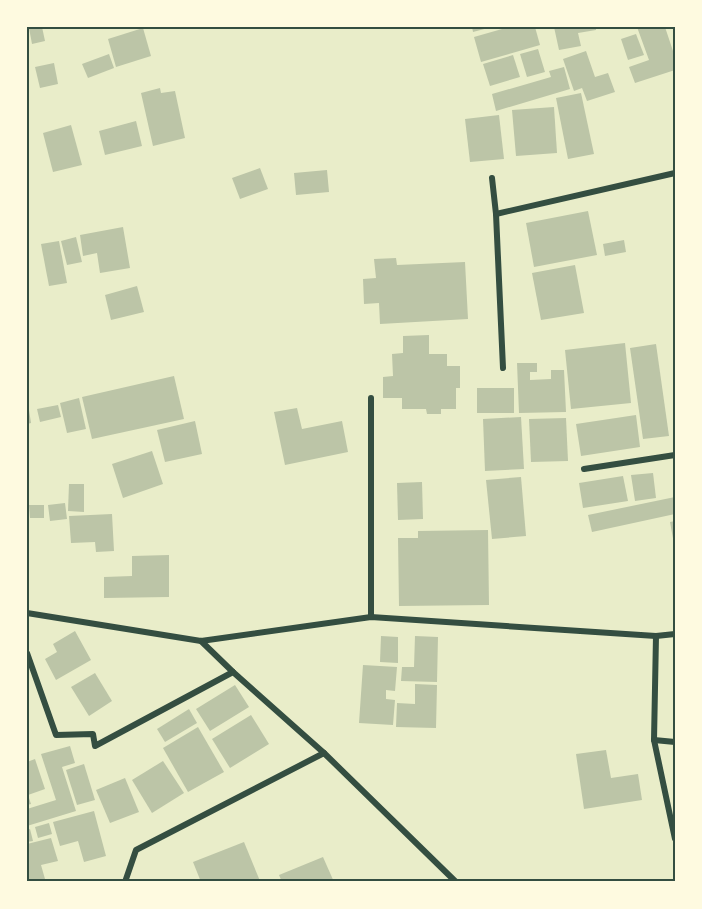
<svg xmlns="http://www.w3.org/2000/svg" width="702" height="909" font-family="'Alegreya Sans',sans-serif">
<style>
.building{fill:#bcc5a7}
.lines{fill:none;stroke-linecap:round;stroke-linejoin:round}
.minor{stroke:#344e41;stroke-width:6}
.neatline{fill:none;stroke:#344e41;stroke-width:2}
</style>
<rect width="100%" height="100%" fill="#e9edc9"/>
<g class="building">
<polygon points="34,27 42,27 45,41 32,44 29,28"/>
<polygon points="472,27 488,27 488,28 473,32"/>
<polygon points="509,27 535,27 540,45 481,62 474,37"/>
<polygon points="554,27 596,27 596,30 578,33 581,46 559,50"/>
<polygon points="637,27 665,27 675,57 675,70 635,83 629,67 649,60"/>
<polygon points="143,28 151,56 116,67 108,39"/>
<polygon points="636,34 644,55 628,60 621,39"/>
<polygon points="538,49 545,72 527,77 520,54"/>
<polygon points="586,51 595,77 608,73 615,92 587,101 582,88 574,91 563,59"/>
<polygon points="109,54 114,68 88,78 82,64"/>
<polygon points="513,55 520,77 490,86 483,64"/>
<polygon points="54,63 58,84 40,88 35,67"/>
<polygon points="564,67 570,89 496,111 492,94 551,77 549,71"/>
<polygon points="160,88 161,93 175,91 185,138 153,146 141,93"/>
<polygon points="581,93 594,154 568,159 556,98"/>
<polygon points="554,107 557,153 516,156 512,110"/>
<polygon points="499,115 504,159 470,162 465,119"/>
<polygon points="136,121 142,146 105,155 99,131"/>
<polygon points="71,125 82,165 53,172 43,133"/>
<polygon points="260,168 268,189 240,199 232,178"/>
<polygon points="327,170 329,192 296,195 294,173"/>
<polygon points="588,211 597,255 534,267 526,223"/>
<polygon points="123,227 130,268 100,273 97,253 83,256 80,235"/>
<polygon points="76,237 82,262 67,265 61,241"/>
<polygon points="624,240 626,252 605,256 603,244"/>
<polygon points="59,241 67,283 49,286 41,244"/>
<polygon points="396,258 397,265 465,262 468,319 380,324 379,303 364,304 363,279 376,278 374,259"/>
<polygon points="575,265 584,313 541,320 532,273"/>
<polygon points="137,286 144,312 111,320 105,295"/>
<polygon points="429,335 429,354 447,354 447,366 460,366 460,388 456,388 456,409 441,409 441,414 427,414 426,409 402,409 402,398 383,398 383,377 393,376 392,354 403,353 403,336"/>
<polygon points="625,343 631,403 571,409 565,350"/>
<polygon points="656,344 669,436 643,439 630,348"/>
<polygon points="517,363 537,363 537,372 530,372 530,380 551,379 551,370 564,370 566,412 519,413"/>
<polygon points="174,376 184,419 92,439 82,397"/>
<rect x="477" y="388" width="37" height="25"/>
<polygon points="79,398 86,429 67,433 60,403"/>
<polygon points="58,405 61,417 40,422 37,409"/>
<polygon points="297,408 302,429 342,421 348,452 285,465 274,412"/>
<polygon points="29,410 31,423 27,424 27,411"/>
<polygon points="636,415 640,447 581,456 576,424"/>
<polygon points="521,417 524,469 485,471 483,419"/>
<polygon points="566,418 568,461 531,462 529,419"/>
<polygon points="195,421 202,454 165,462 157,430"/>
<polygon points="152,451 163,484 123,498 112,464"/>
<polygon points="653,473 656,498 635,501 631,475"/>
<polygon points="623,476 628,501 583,508 579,483"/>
<polygon points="521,477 526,536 492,539 486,480"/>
<polygon points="422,482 423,519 398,520 397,483"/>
<polygon points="69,484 84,484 84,512 68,511"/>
<polygon points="675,497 675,514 592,532 588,515"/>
<polygon points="65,503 67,519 50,521 48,505"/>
<polygon points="29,505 44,505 44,518 30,518"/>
<polygon points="112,514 114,551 96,552 95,542 71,543 69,516"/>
<polygon points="675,521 675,543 674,544 670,522"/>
<polygon points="488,530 489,605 399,606 398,538 418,538 418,531"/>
<polygon points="169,555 169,597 104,598 104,577 132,576 132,556"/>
<polygon points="75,631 91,660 56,680 45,659 57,652 53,644"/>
<polygon points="381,636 398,637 398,663 380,662"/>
<polygon points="415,636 438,637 437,682 401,681 402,667 414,667"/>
<polygon points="363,665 397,667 395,691 386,690 386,699 395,700 393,725 359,723"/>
<polygon points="95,673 112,701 89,716 71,687"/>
<polygon points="415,684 437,685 436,728 396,727 397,703 415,704"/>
<polygon points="235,685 249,707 210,731 196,709"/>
<polygon points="189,709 197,723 165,742 157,729"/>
<polygon points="251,715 269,744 230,768 212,739"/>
<polygon points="198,727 224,772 188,792 163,748"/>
<polygon points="70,746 75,763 62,767 76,811 27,826 27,809 56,800 41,754"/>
<polygon points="606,750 611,778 638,774 642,800 584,809 576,754"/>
<polygon points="35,759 45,789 28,795 31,804 27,805 27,762"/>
<polygon points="163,761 184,793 152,813 132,780"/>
<polygon points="84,764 95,800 77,805 66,770"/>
<polygon points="125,778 139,812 110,823 96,790"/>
<polygon points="94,811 106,856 84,862 78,841 60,846 53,822"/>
<polygon points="49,823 52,834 38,838 35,827"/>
<polygon points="30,829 33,841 27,842 27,830"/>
<polygon points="51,838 58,861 41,865 45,879 27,882 27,844"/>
<polygon points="244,842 260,881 257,882 201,882 193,862"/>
<polygon points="323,857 334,882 282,882 279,875"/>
</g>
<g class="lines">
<g class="minor">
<polyline points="492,178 496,214 503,368"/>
<polyline points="496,214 675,173"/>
<polyline points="584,469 675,455"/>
<polyline points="27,613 201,641 371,617 656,636 675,634"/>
<polyline points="371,617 371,398"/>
<polyline points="656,636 654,740 675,839"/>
<polyline points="201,641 233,672 324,753 456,882"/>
<polyline points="27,653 56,735 93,734 95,746 233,672"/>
<polyline points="654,740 675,742"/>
<polyline points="125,882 136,850 324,753"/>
</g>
</g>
<rect width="702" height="909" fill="none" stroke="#fefae0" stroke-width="57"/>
<rect x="28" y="28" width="646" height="852" class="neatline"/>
</svg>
